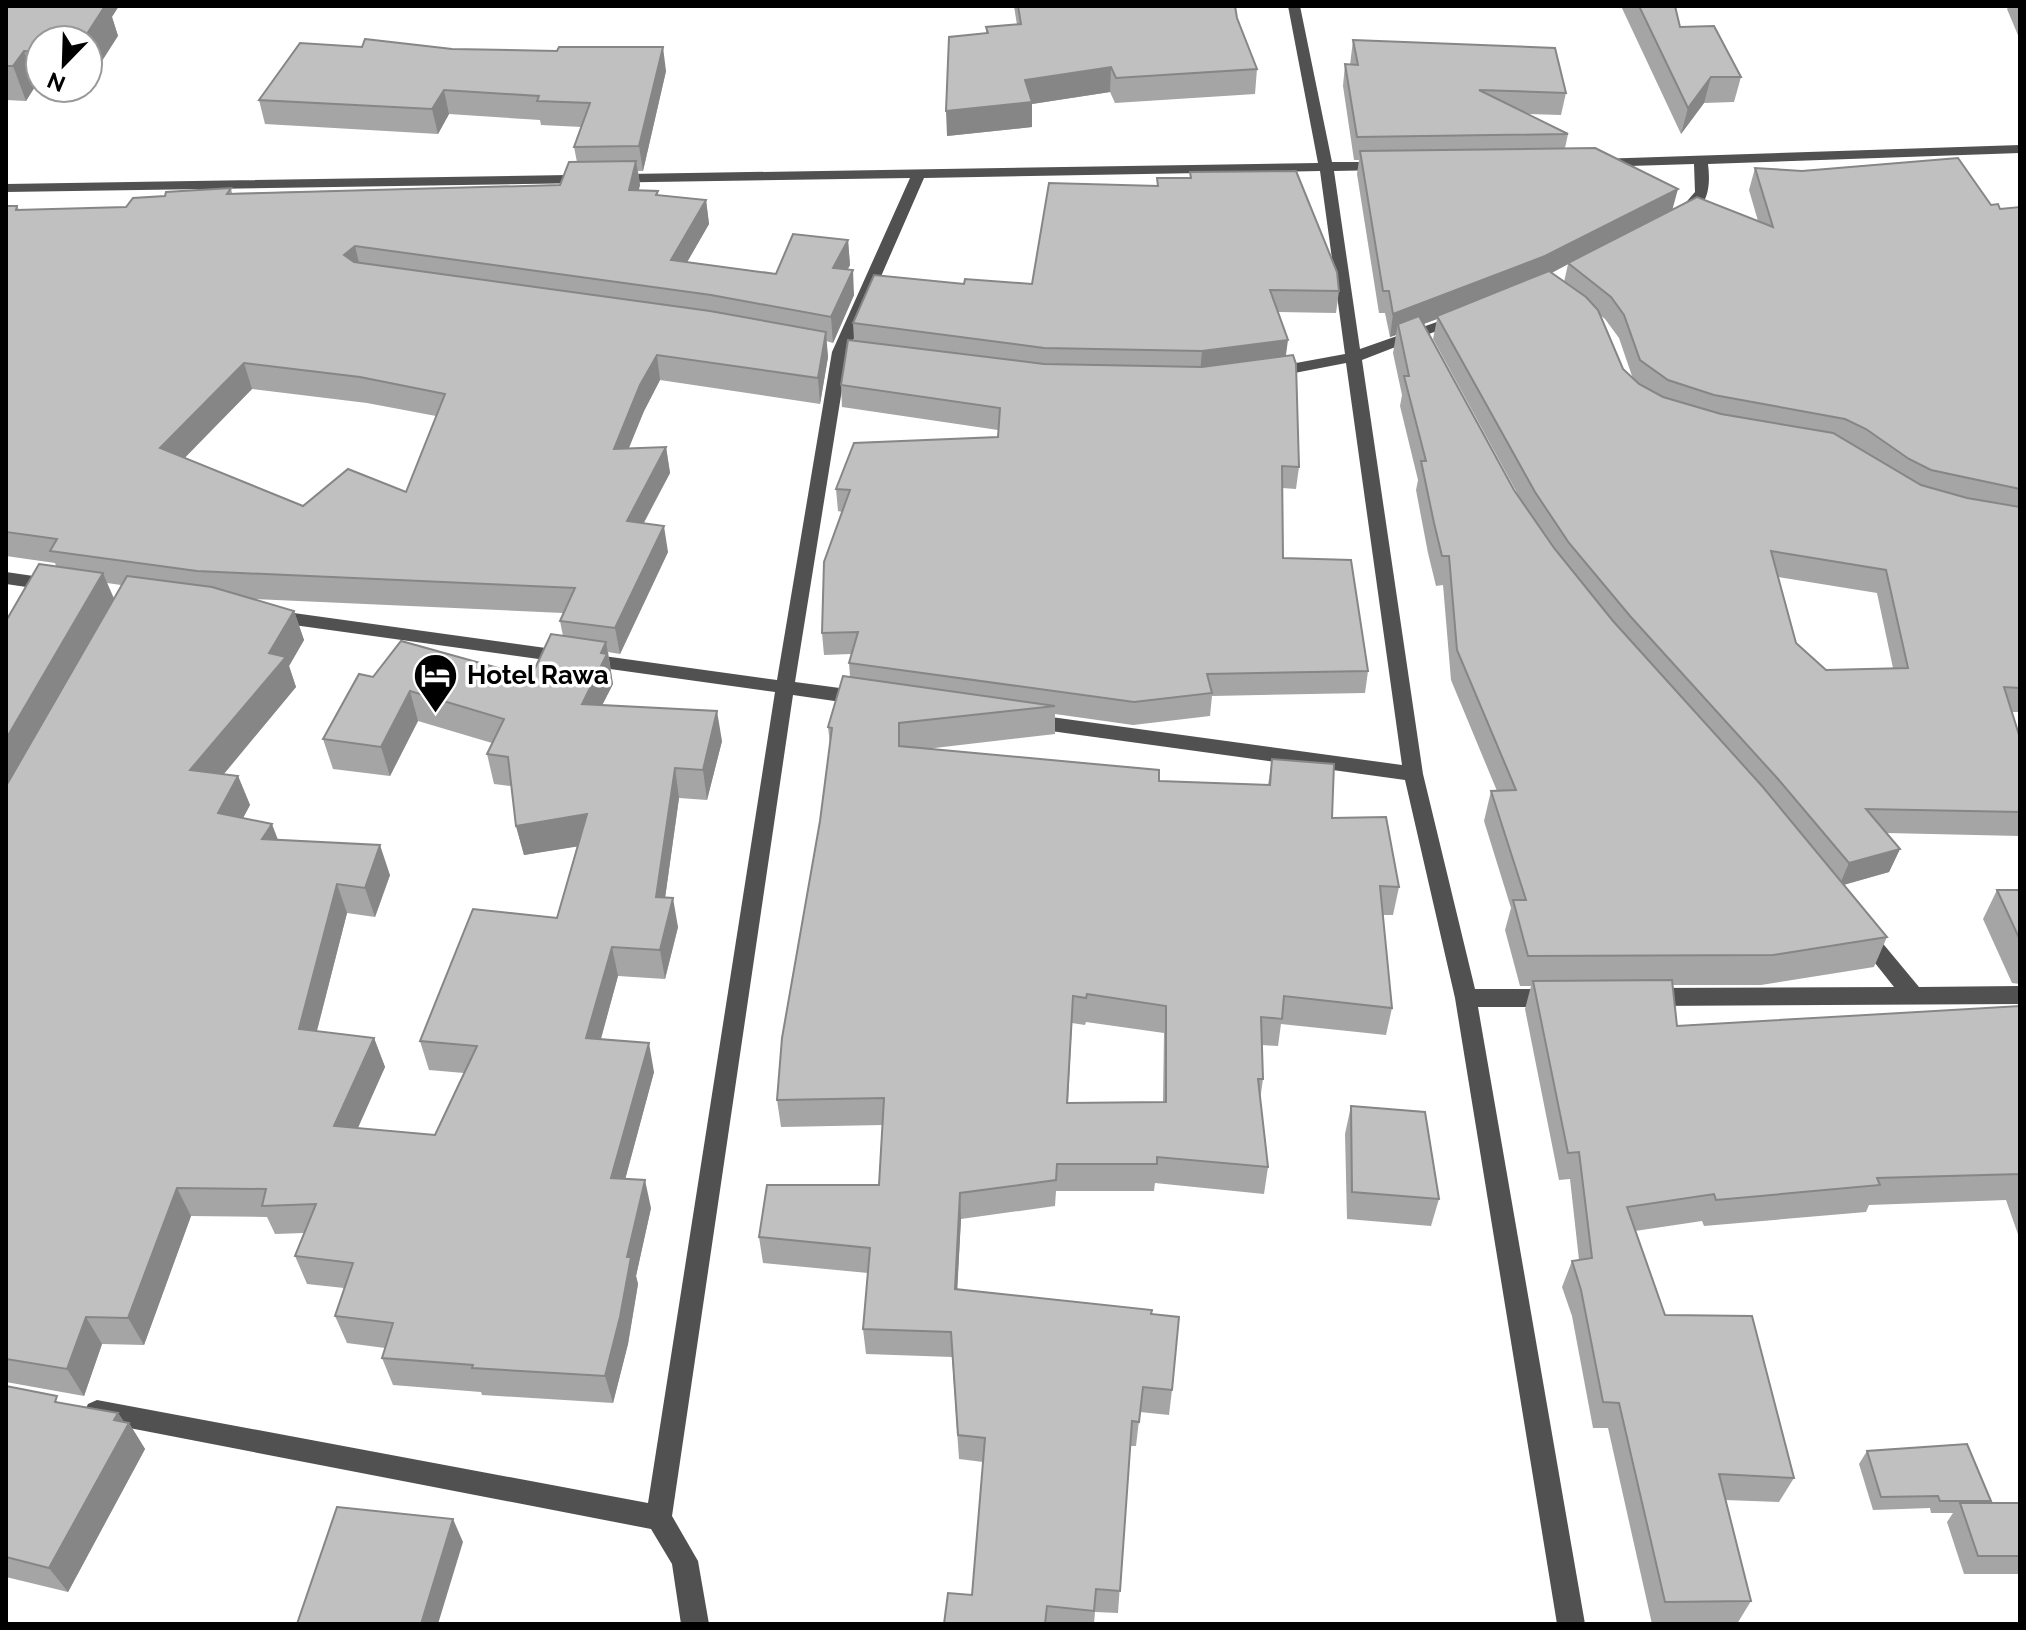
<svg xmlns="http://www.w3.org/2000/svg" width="2026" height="1630" font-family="Raleway,sans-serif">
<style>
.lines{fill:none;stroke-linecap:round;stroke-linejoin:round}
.minor{fill:#515151;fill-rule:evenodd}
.wall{fill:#a5a5a5;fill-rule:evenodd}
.shaded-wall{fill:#868686}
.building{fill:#c0c0c0;stroke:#868686;stroke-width:2;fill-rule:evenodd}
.labels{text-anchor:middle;stroke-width:7;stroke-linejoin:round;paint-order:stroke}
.poi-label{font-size:26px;font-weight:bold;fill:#000;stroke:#fff;text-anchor:start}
</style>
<rect width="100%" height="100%" fill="#fff"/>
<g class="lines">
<g class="minor">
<polygon points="1288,6 1300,6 1332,162 1382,162 1389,166 1382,170 1334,171 1360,349 1451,317 1463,317 1465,320 1362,360 1423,774 1475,989 1552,989 1560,992 1563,998 1560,1004 1552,1007 1478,1007 1585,1624 1557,1624 1455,998 1405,780 1029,728 1019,721 1029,714 1402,765 1346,363 1269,378 1261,373 1269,368 1345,354 1320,171 924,178 848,352 795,682 862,691 871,698 862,705 793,695 672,1516 698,1561 709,1624 681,1624 672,1564 651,1529 88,1420 84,1412 88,1404 97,1400 648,1503 775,692 272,622 263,616 272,610 777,680 832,352 910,178 6,192 6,184 1318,163"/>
<path d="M2020,145V153L1708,164C1711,188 1708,210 1682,219L1675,215L1695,192L1694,164L1598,167L1591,163L1598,159Z"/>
<polygon points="6,572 54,579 63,585 54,591 6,584"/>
<polygon points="1863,926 1870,928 1919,987 2020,986 2020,1004 1648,1006 1640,1003 1637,997 1640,991 1648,988 1894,987 1852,934 1856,928"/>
</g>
</g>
<g class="wall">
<polygon points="6,6 112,17 118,36 88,40 40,40 40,85 36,85 26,101 6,100"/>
<polygon points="1014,6 1235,6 1237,18 1257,69 1255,94 1115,103 1110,92 1032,104 1032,127 947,136 986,33 986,27 1017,25"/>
<polygon points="1621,6 1675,6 1680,27 1741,77 1734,102 1704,103 1681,134"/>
<polygon points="2009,6 2020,6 2020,40 2007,9"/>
<path d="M1353,40L1566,93L1561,115L1528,114L1568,134L1565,148L1673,209L1758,221L1749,190L1755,168L1991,205L2000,209L2020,207V712H2011L2020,738V836L1886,833L1900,849L1889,872L1844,885L1887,937L1874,967L1761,985H1673L1677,1026L2020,1006V1240L2006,1200L1869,1205L1866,1212L1704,1226L1702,1221L1635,1231L1665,1315L1794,1478L1779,1502L1725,1500L1751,1601L1737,1624H1652L1608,1428H1593L1572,1316L1562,1287L1572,1261L1579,1260L1570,1179L1559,1180L1525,1009L1531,986H1520L1505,930L1511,908L1484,821L1491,791H1497L1451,680L1443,585L1436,586L1428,553L1416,490L1418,480L1400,406L1402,395L1393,353L1396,335L1390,337L1385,313H1379L1357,174L1359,160H1354L1343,86L1345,64L1350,65ZM1568,264L1564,282L1552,273ZM1600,315L1605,319L1619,338L1633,379L1623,369ZM1437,319L1433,339L1522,502L1514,490L1423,324ZM1778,577L1877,593L1893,668L1826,670L1796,643Z"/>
<path d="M666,71L643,171H638L640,185L638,190L658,191V195L706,200L709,224L687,262L776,274L848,240L850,265L848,269L854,295L833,343L826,341L828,357L820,404L660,380L644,411L628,448L666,447L670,473L644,523L668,552L620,654L608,652L613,684L602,705L722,741L707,800L679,798L665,898L678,927L665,979L618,976L601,1039L654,1072L625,1179L651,1208L636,1276L638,1284L628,1344L613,1403L482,1395L481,1392L393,1385L382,1358L385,1348L347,1343L335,1316L344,1288L307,1284L295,1256L304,1233L275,1234L267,1217L191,1216L144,1345L102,1344L84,1396L6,1382V621L56,566L55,563L6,556V206H17L19,210L126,207L165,196L231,188L232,193L560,185L577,162L574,147L582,127L541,125L540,120L449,114L438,134L265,124L259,100ZM252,389L367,403L436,416L406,492L303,506L184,458ZM107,583L121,585L114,598ZM253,599L563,613L560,621L563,636L531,677H373L323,739L333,769L390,776L418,721L492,743L487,754L494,784L511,786L516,826L524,855L577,846L557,918L420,1041L429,1070L464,1073L435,1135L357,1128L385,1067L374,1038L317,1031L347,913L375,917L390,875L278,840L243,818L250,805L238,776L224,774L296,687L289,666L304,640L294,611Z"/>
<path d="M1190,172L1339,291L1336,313L1278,312L1286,356L1299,467L1296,489L1282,488L1283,558L1368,671L1365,693L1212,696L1210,716L1133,725L1055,714V734L926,749L1159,781L1268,785L1272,759L1332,818L1399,887L1393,915H1383L1392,1008L1386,1035L1281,1024L1278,1046L1262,1045L1263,1079L1260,1100L1268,1167L1264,1194L1155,1183L1154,1191H1056L1055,1206L961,1219L957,1289L1151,1314L1172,1390L1169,1415L1140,1412L1136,1446H1130L1118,1613L1095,1612L1094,1624H944L972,1595L983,1462L959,1459L952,1357L866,1354L863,1329L868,1273L763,1263L759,1237L879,1185L883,1125L781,1127L777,1100L820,821L830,744L828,727L850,677L849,663L851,654L824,655L822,633L842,512L838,511L836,489L998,437V430L842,407L841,385L854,340L853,323L964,284H1032L1157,186V178H1190ZM1086,1022L1164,1033L1163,1102L1068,1103L1072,1023L1085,1025Z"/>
<polygon points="1997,890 2020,890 2020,984 2012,983 1983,919"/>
<polygon points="1351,1106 1439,1199 1431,1226 1347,1219 1345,1134"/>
<polygon points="6,1386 62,1403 118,1413 124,1422 129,1423 145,1449 68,1592 6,1577"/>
<polygon points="1867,1451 1991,1501 1989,1503 2020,1503 2020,1574 1964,1574 1947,1522 1953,1513 1931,1513 1930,1508 1873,1510 1859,1464"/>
</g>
<g class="shaded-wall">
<polygon points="92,6 119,6 112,17 118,36 88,83 88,40 83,40"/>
<polygon points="663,47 666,71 643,171 639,146"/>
<polygon points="24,51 36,85 26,101 13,66"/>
<polygon points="1111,67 1110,92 1032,104 1032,127 947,136 946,111 1025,80"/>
<polygon points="1711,77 1704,103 1681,134 1688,108"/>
<polygon points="444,90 449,114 438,134 432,109"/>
<polygon points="636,161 640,185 633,215 629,190"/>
<polygon points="1678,189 1672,211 1541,278 1437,316 1437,319 1400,333 1398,324 1396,335 1390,337 1393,314"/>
<polygon points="706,200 709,224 674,285 671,260"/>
<polygon points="848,240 850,265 834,293 833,268"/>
<polygon points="355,246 361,271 344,255"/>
<polygon points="853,270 854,295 833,343 831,317"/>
<polygon points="826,332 828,357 820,404 818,378"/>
<polygon points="1288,340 1285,362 1200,373 1202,351"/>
<polygon points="657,355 660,380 644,411 618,475 614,449 640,385"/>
<polygon points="244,363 252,389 169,474 160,448"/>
<polygon points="666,447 670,473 631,546 627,521"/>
<polygon points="664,526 668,552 620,654 615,628"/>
<polygon points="103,573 115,602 6,794 6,739"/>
<polygon points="294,611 304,640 289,666 296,687 202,800 190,770 269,653"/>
<polygon points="606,642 613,684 588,733 582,704"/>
<polygon points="410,691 418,721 390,776 381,747"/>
<polygon points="717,711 722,741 707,800 703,770"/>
<polygon points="675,768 679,798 661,927 656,897"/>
<polygon points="238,776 250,805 230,842 218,813"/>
<polygon points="587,814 593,844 524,855 516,826"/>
<polygon points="272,824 283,853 262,839"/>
<polygon points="380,845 390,875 375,917 365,888"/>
<polygon points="1900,849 1889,872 1839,886 1849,863"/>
<polygon points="337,884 347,913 310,1057 299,1029"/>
<polygon points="673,898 678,927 665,979 660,950"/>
<polygon points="612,947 618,976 593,1067 586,1038"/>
<polygon points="374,1038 385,1067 346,1155 334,1126"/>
<polygon points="649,1043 654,1072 618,1206 611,1178"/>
<polygon points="645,1180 651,1208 636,1276 638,1284 628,1344 613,1403 605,1376 627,1257"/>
<polygon points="177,1188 191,1216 144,1345 128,1318"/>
<polygon points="960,1193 961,1219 956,1314 955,1289"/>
<polygon points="86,1317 102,1344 84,1396 67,1369"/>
<polygon points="118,1413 127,1426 129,1423 145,1449 68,1592 49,1568 114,1420"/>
<polygon points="453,1519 463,1542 438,1624 421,1624"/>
</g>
<g class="building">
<polygon points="6,6 105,6 83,40 40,40 40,52 24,51 13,66 6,66"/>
<polygon points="1018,6 1235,6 1237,18 1257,69 1116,78 1111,67 1025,80 1032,102 946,111 949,37 988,33 986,27 1021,24"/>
<polygon points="1639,6 1675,6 1680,27 1714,26 1741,77 1711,77 1688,108"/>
<polygon points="365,39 452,49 557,51 559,47 663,47 639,146 574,147 590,103 537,101 539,96 444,90 432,109 259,100 300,43 362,47"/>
<polygon points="1353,40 1555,48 1566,93 1479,90 1568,134 1357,137 1345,64 1358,65"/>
<polygon points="1595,148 1678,189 1545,256 1393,314 1389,291 1383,291 1360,151"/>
<polygon points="1958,158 1991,205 1998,204 2000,209 2020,207 2020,489 1931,470 1909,459 1866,429 1845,419 1714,395 1668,380 1640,360 1624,315 1611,297 1568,263 1697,197 1773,227 1755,168 1802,171"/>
<path d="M636,161L629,190L658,191L656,195L706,200L671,260L776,274L793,234L848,240L833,268L853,270L831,317L711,295L355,246L344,255L354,262L710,311L826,332L818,378L657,355L640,385L614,449L666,447L627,521L664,526L615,628L560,621L575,588L197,571L50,551L57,539L6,532V206H17L16,210L126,207L133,198L165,196L166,192L231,188L227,194L560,185L569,162ZM244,363L360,377L445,394L406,492L348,469L303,506L160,448Z"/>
<polygon points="1296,171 1337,272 1339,291 1270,290 1288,340 1202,351 1044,348 853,323 874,275 964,284 965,279 1032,284 1049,183 1158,186 1157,178 1191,178 1190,172"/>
<path d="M1549,271L1586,297L1598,310L1623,369L1639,384L1663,397L1721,414L1833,433L1921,485L1967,498L2020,507V688L2004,687L2020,738V812L1866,809L1900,849L1849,863L1778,779L1630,616L1569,543L1535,492L1437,316ZM1771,551L1886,570L1908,668L1826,670L1796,643Z"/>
<polygon points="1419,316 1514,490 1554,548 1613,621 1762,786 1887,937 1773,955 1528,956 1513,900 1526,900 1491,791 1516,790 1457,650 1449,556 1442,556 1434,523 1421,461 1426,461 1404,376 1409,376 1398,324"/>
<polygon points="848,340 1044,364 1202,367 1293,355 1296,364 1299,467 1282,466 1283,558 1351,560 1368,671 1207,674 1212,693 1134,702 849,663 858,632 822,633 824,562 850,490 836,489 854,443 998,437 1000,408 841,385"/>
<polygon points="39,564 103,573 6,739 6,621"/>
<polygon points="127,576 212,587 294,611 269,653 286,657 190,770 238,776 218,813 272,824 262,839 380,845 365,888 337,884 299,1029 374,1038 334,1126 435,1135 477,1046 420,1041 473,909 557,918 587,814 516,826 508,757 487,754 504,719 410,691 381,747 323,739 359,674 373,677 401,641 531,677 551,634 606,642 601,653 607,654 582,704 717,711 703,770 675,768 656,897 673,898 660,950 612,947 586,1038 649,1043 611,1178 645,1180 627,1257 631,1257 620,1317 605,1376 472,1368 473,1365 382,1358 393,1323 335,1316 353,1263 295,1256 316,1204 262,1206 266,1189 177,1188 128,1318 86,1317 67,1369 6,1359 6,786"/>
<path d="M843,676L1055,706L899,723V746L1159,770V781L1270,785L1272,759L1334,764L1332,818L1386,817L1399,887L1380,886L1392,1008L1284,996L1282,1019L1261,1017L1263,1079H1258L1268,1167L1157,1157V1164H1057L1056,1180L960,1193L955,1289L1152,1310L1151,1314L1179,1317L1172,1390L1143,1387L1139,1422L1132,1421L1120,1591L1096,1589L1094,1611L1047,1606L1045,1624H944L948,1593L972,1595L985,1438L958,1435L951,1332L863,1329L870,1248L759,1237L767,1185H879L884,1098L777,1100L782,1038L820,821L832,728L828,727ZM1087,994L1166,1006V1102L1067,1103L1073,996L1086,998Z"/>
<polygon points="1997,890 2020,890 2020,940"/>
<polygon points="1672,980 1677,1026 2020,1006 2020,1174 1877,1178 1880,1185 1716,1200 1714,1194 1627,1207 1665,1315 1752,1316 1794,1478 1719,1474 1751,1601 1665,1602 1619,1403 1603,1402 1581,1290 1572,1261 1592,1258 1579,1152 1568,1153 1533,981"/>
<polygon points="1351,1106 1425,1112 1439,1199 1352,1192"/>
<polygon points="6,1386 57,1396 55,1402 118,1413 114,1420 129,1423 49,1568 6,1557"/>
<polygon points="1967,1444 1991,1501 1940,1501 1938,1496 1881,1497 1867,1451"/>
<polygon points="1960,1503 2020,1503 2020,1556 1978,1556"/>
<polygon points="337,1507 453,1519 421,1624 297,1624"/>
</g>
<defs>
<symbol id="hotel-pin" viewBox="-11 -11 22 30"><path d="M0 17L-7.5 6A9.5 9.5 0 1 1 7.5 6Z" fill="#000" stroke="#fff"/><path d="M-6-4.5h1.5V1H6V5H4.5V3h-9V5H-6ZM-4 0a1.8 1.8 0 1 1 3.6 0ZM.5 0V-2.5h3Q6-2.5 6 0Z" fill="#fff"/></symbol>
</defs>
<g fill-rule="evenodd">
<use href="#hotel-pin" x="410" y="650" width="51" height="69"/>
</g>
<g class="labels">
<g class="poi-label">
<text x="467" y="684">Hotel Rawa</text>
</g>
</g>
<rect width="2026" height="1630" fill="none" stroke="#000000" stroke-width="16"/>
<g transform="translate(64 64) rotate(203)"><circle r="38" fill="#ffffff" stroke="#999999" stroke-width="2"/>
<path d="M0-6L14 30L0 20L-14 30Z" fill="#000000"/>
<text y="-12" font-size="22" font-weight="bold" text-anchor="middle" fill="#000000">N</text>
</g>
</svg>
